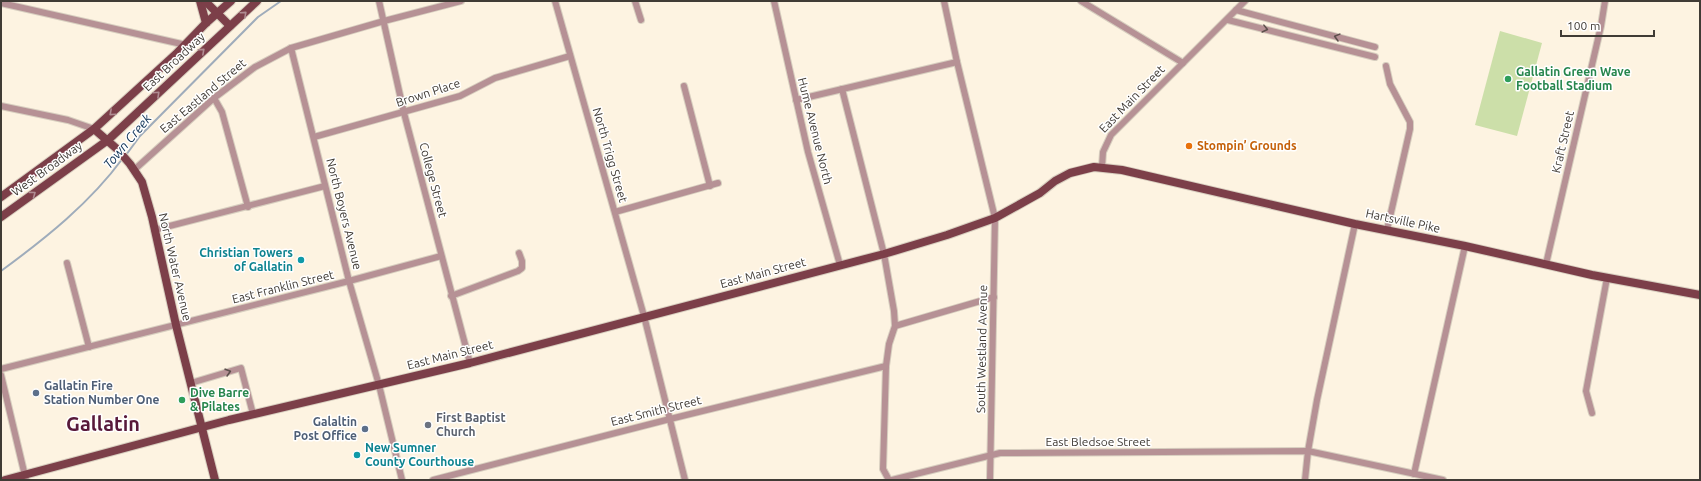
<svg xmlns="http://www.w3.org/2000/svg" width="1701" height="481" font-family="Ubuntu,sans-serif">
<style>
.green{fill:#ccdfa9}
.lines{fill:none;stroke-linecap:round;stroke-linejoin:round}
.stream{stroke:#9facbb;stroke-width:2}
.minor-casing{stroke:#d7cebf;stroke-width:8}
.major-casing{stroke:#d7cebf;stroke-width:10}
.minor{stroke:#b69195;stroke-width:6}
.major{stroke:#7c3f49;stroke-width:8}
.oneway{stroke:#b08c92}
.oneway2{stroke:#5e504d}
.leisure-dot{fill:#2e9e5b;stroke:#fff;stroke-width:1.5}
.food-dot{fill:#e8710a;stroke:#fff;stroke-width:1.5}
.culture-dot{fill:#0f9aa8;stroke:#fff;stroke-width:1.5}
.service-dot{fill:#5c6f8a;stroke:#fff;stroke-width:1.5}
.worship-dot{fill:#6b7280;stroke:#fff;stroke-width:1.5}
.labels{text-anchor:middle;stroke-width:3;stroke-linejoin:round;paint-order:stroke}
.street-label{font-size:12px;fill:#403b35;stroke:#fff}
.leisure-label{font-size:12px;font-weight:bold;fill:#27864d;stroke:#fff;text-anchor:start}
.food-label{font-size:12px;font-weight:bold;fill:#c56008;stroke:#fff;text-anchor:start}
.culture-label{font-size:12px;font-weight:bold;fill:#0d838f;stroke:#fff;text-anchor:end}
.service-label{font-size:12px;font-weight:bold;fill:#4e5e75;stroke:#fff;text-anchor:start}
.worship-label{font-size:12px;font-weight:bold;fill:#5b616d;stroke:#fff;text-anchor:start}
.water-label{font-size:13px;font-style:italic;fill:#092e53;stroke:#fff}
.town-label{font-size:20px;font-weight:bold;fill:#58193a;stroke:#fff}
</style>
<rect width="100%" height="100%" fill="#fdf3e1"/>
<polygon class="green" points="1500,31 1542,43 1517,136 1475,125"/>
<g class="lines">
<g class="stream">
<polyline points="126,155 140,136 258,17 281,1"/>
<path d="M1,271C46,238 90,203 123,158"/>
</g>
<defs>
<g id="minor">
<polyline points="379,1 404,113 470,363"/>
<polyline points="555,1 644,316 685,480"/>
<polyline points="635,1 641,20"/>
<polyline points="774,1 808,152 840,265"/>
<polyline points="944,1 957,62 995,218 990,480"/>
<polyline points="1081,1 1183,63"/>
<polyline points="1,3 186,45"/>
<polyline points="1236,10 1375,47"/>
<polyline points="1228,20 1375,57"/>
<polyline points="291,48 349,281 379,385 402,480"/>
<polyline points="1386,66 1390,84 1410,122 1410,129 1387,230"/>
<polyline points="684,86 710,186"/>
<polyline points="842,89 884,254 894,311 895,326 889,344 886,366 883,469 889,480"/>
<polyline points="214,98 222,112 248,207"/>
<polyline points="796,100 957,62"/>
<polyline points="1,106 68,120 94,129"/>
<polyline points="314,137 460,96 495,78 570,56"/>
<polyline points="1102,167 1103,152 1111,135 1245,1"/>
<polyline points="134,170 214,98 255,67 291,48 384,21 461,1"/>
<polyline points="615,212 718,183"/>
<polyline points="154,230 325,186"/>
<polyline points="67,263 89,347"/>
<polyline points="1546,264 1601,26 1605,1"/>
<polyline points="451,296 518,271 522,268 522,261 519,253"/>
<polyline points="895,326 994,297"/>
<polyline points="1,369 349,281 441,256"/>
<polyline points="1,375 26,480"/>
<polyline points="191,383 241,368 253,414"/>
<polyline points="1592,413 1586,391 1607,278"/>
<polyline points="1414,474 1465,246"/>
<polyline points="433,480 670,419 886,366"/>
<polyline points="892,480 1000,453 1308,451 1443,480"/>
<polyline points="1305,480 1308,451 1317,400 1355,224"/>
</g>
<g id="major">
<polyline points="200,1 206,23"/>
<polyline points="205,1 230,26"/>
<polyline points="94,129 117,149 130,164 142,182 152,217 176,325 215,480"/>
<polyline points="1,197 94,129 176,54 206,23 231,1"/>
<polyline points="1,217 108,140 257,1"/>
<polyline points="5,480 229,420 470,363 884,254 947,235 995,218 1040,193 1055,181 1070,173 1094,167 1122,170 1355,224 1465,246 1592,275 1700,295"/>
</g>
</defs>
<use href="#minor" class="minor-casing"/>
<use href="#major" class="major-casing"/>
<use href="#minor" class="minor"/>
<use href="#major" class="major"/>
</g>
<defs><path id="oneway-chevron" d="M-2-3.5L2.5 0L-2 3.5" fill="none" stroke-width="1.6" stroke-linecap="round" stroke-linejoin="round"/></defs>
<g class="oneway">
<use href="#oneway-chevron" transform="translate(244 14) rotate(-42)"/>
<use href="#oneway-chevron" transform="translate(202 51) rotate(-42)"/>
<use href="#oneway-chevron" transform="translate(157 94) rotate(-43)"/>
<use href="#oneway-chevron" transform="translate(112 113) rotate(138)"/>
<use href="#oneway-chevron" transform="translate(33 194) rotate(-36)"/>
</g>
<g class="oneway2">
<use href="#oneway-chevron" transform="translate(1265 29) rotate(14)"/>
<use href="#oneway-chevron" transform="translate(1337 37) rotate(-165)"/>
<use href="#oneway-chevron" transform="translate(228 372) rotate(-16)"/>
</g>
<g class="leisure-dot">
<circle cx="1508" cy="79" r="4"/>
<circle cx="182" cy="400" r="4"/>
</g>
<circle class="food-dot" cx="1189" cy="146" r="4"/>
<g class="culture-dot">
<circle cx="301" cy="260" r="4"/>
<circle cx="357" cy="455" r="4"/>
</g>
<g class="service-dot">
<circle cx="36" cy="393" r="4"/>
<circle cx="365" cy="429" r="4"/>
</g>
<circle class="worship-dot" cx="428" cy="425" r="4"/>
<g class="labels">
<g class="street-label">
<text transform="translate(174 62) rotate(-43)" y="4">East Broadway</text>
<text transform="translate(428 93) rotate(-18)" y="4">Brown Place</text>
<text transform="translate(203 96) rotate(-40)" y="4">East Eastland Street</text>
<text transform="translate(1132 99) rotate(-46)" y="4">East Main Street</text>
<text transform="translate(815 131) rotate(76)" y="4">Hume Avenue North</text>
<text transform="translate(1563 142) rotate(-77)" y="4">Kraft Street</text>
<text transform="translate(610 155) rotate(74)" y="4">North Trigg Street</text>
<text transform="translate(47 169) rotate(-36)" y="4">West Broadway</text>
<text transform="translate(433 180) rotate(75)" y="4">College Street</text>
<text transform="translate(344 214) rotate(76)" y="4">North Boyers Avenue</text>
<text transform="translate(1403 221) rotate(12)" y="4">Hartsville Pike</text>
<text transform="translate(175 267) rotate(77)" y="4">North Water Avenue</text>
<text transform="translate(763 273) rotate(-15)" y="4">East Main Street</text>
<text transform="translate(283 287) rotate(-14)" y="4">East Franklin Street</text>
<text transform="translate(982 349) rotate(-89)" y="4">South Westland Avenue</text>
<text transform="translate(450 355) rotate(-14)" y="4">East Main Street</text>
<text transform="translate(656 411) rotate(-14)" y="4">East Smith Street</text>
<text x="1098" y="446">East Bledsoe Street</text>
</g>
<g class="leisure-label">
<text x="1516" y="76">Gallatin Green Wave<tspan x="1516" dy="14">Football Stadium</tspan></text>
<text x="190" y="397">Dive Barre<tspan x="190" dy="14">&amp; Pilates</tspan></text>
</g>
<g class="food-label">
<text x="1197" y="150">Stompin’ Grounds</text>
</g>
<g class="culture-label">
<text x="293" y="257">Christian Towers<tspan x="293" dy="14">of Gallatin</tspan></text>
<text x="365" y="452" text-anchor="start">New Sumner<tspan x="365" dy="14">County Courthouse</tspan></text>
</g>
<g class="service-label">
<text x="44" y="390">Gallatin Fire<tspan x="44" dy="14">Station Number One</tspan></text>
<text x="357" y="426" text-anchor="end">Galaltin<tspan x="357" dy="14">Post Office</tspan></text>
</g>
<g class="worship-label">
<text x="436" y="422">First Baptist<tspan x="436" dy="14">Church</tspan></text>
</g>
<g class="water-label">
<text transform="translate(127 141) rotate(-50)" y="5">Town Creek</text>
</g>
<g class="town-label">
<text x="103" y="431">Gallatin</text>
</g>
</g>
<rect width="1701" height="481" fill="none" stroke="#403b35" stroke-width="4"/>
<path d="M1561 30v6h93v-6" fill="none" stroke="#403b35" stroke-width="2"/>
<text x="1567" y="30" font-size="12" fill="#403b35" stroke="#ffffff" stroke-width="3" paint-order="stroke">100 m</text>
</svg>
